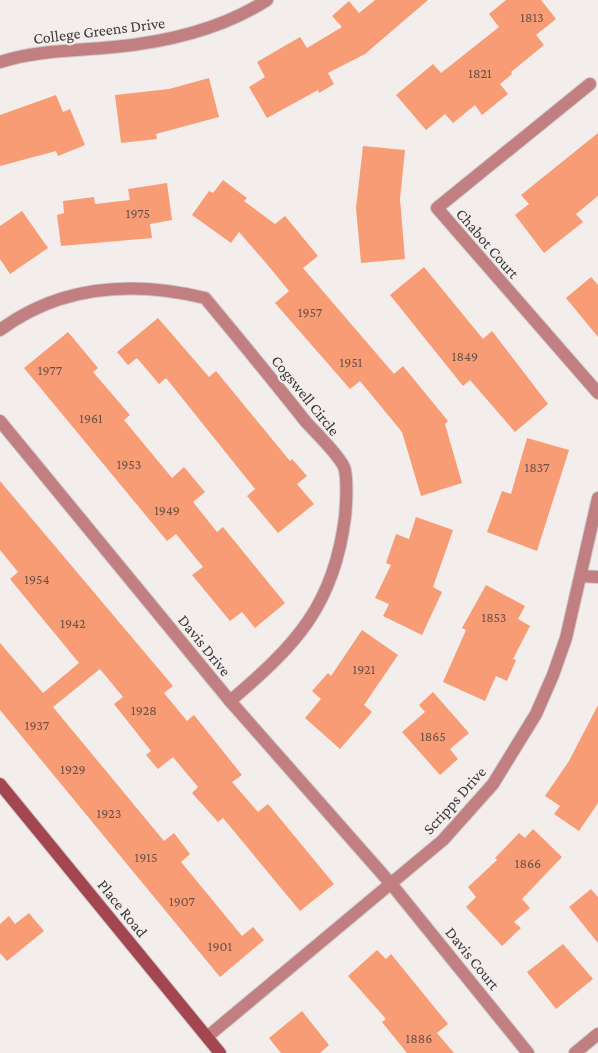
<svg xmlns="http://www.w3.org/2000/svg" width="598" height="1053" font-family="'Crimson Pro',serif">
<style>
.building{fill:#f89c76}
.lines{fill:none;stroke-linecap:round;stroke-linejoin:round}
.street-casing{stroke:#cec9c7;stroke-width:14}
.secondary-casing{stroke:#cec9c7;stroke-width:14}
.street{stroke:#c17f82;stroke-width:12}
.secondary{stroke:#a34650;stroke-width:12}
.labels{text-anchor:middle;stroke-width:4.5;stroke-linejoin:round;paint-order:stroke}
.number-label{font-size:14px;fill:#6b5248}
.street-label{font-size:16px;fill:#3c3939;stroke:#f3edeb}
</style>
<rect width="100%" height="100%" fill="#f3edeb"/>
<g class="building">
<polygon points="375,0 428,0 365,54 328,73 334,84 319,93 318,90 267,118 249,87 265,77 257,62 300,37 307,48 342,27 332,16 349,1 359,13"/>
<polygon points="506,0 541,0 556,19 536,35 544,45 511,72 512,74 500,84 508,94 482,115 475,105 453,123 445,114 426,130 396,95 433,64 441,73 499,27 489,14"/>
<polygon points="209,78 219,117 156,134 157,139 121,143 115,95 169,89"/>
<polygon points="56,95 63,112 70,109 85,145 58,156 56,151 0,166 0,115"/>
<polygon points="598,133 598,196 576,214 583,222 544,253 515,215 529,204 521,195"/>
<polygon points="363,146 405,150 400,199 405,259 361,263 356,208"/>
<polygon points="223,180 247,198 244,201 275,224 285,216 318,256 303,268 394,374 403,366 448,421 445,424 462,483 421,496 402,432 360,381 350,389 275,303 289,291 266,263 239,232 231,243 192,215 209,191 213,193"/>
<polygon points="167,183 172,220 150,224 152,238 61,246 57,215 64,213 63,201 94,197 95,204 130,200 128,189"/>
<polygon points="22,211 48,248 10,274 0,259 0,226"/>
<polygon points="424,267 483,339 492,331 548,404 515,432 470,380 463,386 390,295"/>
<polygon points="591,277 598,285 598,337 566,298"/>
<polygon points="158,318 209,377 216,371 290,461 292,459 307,476 297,484 314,504 278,533 247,496 255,489 166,378 159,384 137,358 128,365 117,352"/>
<polygon points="68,332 98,368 93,372 130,415 124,420 172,478 184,467 205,492 193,502 217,532 223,527 285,603 255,628 242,612 230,621 192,575 203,567 176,534 167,541 24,368"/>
<polygon points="527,438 569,450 537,551 487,532 502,491 511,494"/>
<polygon points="0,481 173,686 164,693 187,721 194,715 242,775 232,782 258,812 268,804 334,884 300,911 223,818 218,822 192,793 198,787 173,757 158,769 146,755 151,751 114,704 123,697 100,669 53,707 164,841 174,833 190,854 181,862 242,936 253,927 264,940 220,977 0,710 0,643 43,693 79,663 10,579 18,572 0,550"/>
<polygon points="416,517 453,530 433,587 442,592 422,635 383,616 389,604 375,598 391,565 386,563 396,534 409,539"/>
<polygon points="486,585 525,606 518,619 530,626 513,659 516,660 507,681 496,676 485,701 443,682 466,630 462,628"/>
<polygon points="362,630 398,655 364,705 372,712 340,749 305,718 321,699 312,691 328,673 331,676"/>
<polygon points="433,692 469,733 450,749 458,759 440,775 402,732 425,712 419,705"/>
<polygon points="598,705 598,803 579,831 554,814 560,806 545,796 569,761"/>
<polygon points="533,829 562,857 522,899 530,908 514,922 521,928 502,946 466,907 476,897 468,887 497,860 495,858 519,833 525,838"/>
<polygon points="591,889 598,897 598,943 569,907"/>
<polygon points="29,913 44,931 7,961 0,953 0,924 9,916 15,924"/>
<polygon points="563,944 593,979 556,1009 527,972"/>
<polygon points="377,950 386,959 391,954 448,1024 437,1033 454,1053 407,1053 382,1022 386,1019 348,976"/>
<polygon points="302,1011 329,1045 320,1053 281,1053 269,1038"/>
</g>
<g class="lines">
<defs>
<g id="street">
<path d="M0,62C38,50 75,51 114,47C167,42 222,29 267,0"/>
<polyline points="590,84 437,208 598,393"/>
<path d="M0,330C61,285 134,281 205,298C239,339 273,380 306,422C317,434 338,454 344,467C348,477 346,507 345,517C334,606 295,646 230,701"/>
<polyline points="0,421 230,701 392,885 528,1053"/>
<polyline points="581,576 598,577"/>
<polyline points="207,1037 443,840 493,784 536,714 553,675 566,638 598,498"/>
<polyline points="575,1053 598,1034"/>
</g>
<polyline id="secondary" points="0,784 220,1053"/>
</defs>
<use href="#street" class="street-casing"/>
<use href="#secondary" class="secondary-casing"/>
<use href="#street" class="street"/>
<use href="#secondary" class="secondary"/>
</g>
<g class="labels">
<g class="number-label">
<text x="532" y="22">1813</text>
<text x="480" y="78">1821</text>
<text x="138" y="218">1975</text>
<text x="310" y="317">1957</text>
<text x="465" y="361">1849</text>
<text x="351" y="367">1951</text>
<text x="50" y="375">1977</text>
<text x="91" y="423">1961</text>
<text x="129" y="469">1953</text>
<text x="537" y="472">1837</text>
<text x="167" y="515">1949</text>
<text x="37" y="584">1954</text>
<text x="494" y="622">1853</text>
<text x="73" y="628">1942</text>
<text x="364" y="674">1921</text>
<text x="144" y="715">1928</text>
<text x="37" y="730">1937</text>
<text x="433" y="741">1865</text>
<text x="73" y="774">1929</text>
<text x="109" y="818">1923</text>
<text x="146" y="862">1915</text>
<text x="528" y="868">1866</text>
<text x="182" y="906">1907</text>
<text x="220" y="951">1901</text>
<text x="419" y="1043">1886</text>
</g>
<g class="street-label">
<text transform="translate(99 30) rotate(-7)" y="6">College Greens Drive</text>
<text transform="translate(488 243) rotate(49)" y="6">Chabot Court</text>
<text transform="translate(306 395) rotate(51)" y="6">Cogswell Circle</text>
<text transform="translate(205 645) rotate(51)" y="6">Davis Drive</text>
<text transform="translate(454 800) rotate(-48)" y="6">Scripps Drive</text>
<text transform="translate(123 908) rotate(51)" y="6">Place Road</text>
<text transform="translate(473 958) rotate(51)" y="6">Davis Court</text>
</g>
</g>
</svg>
